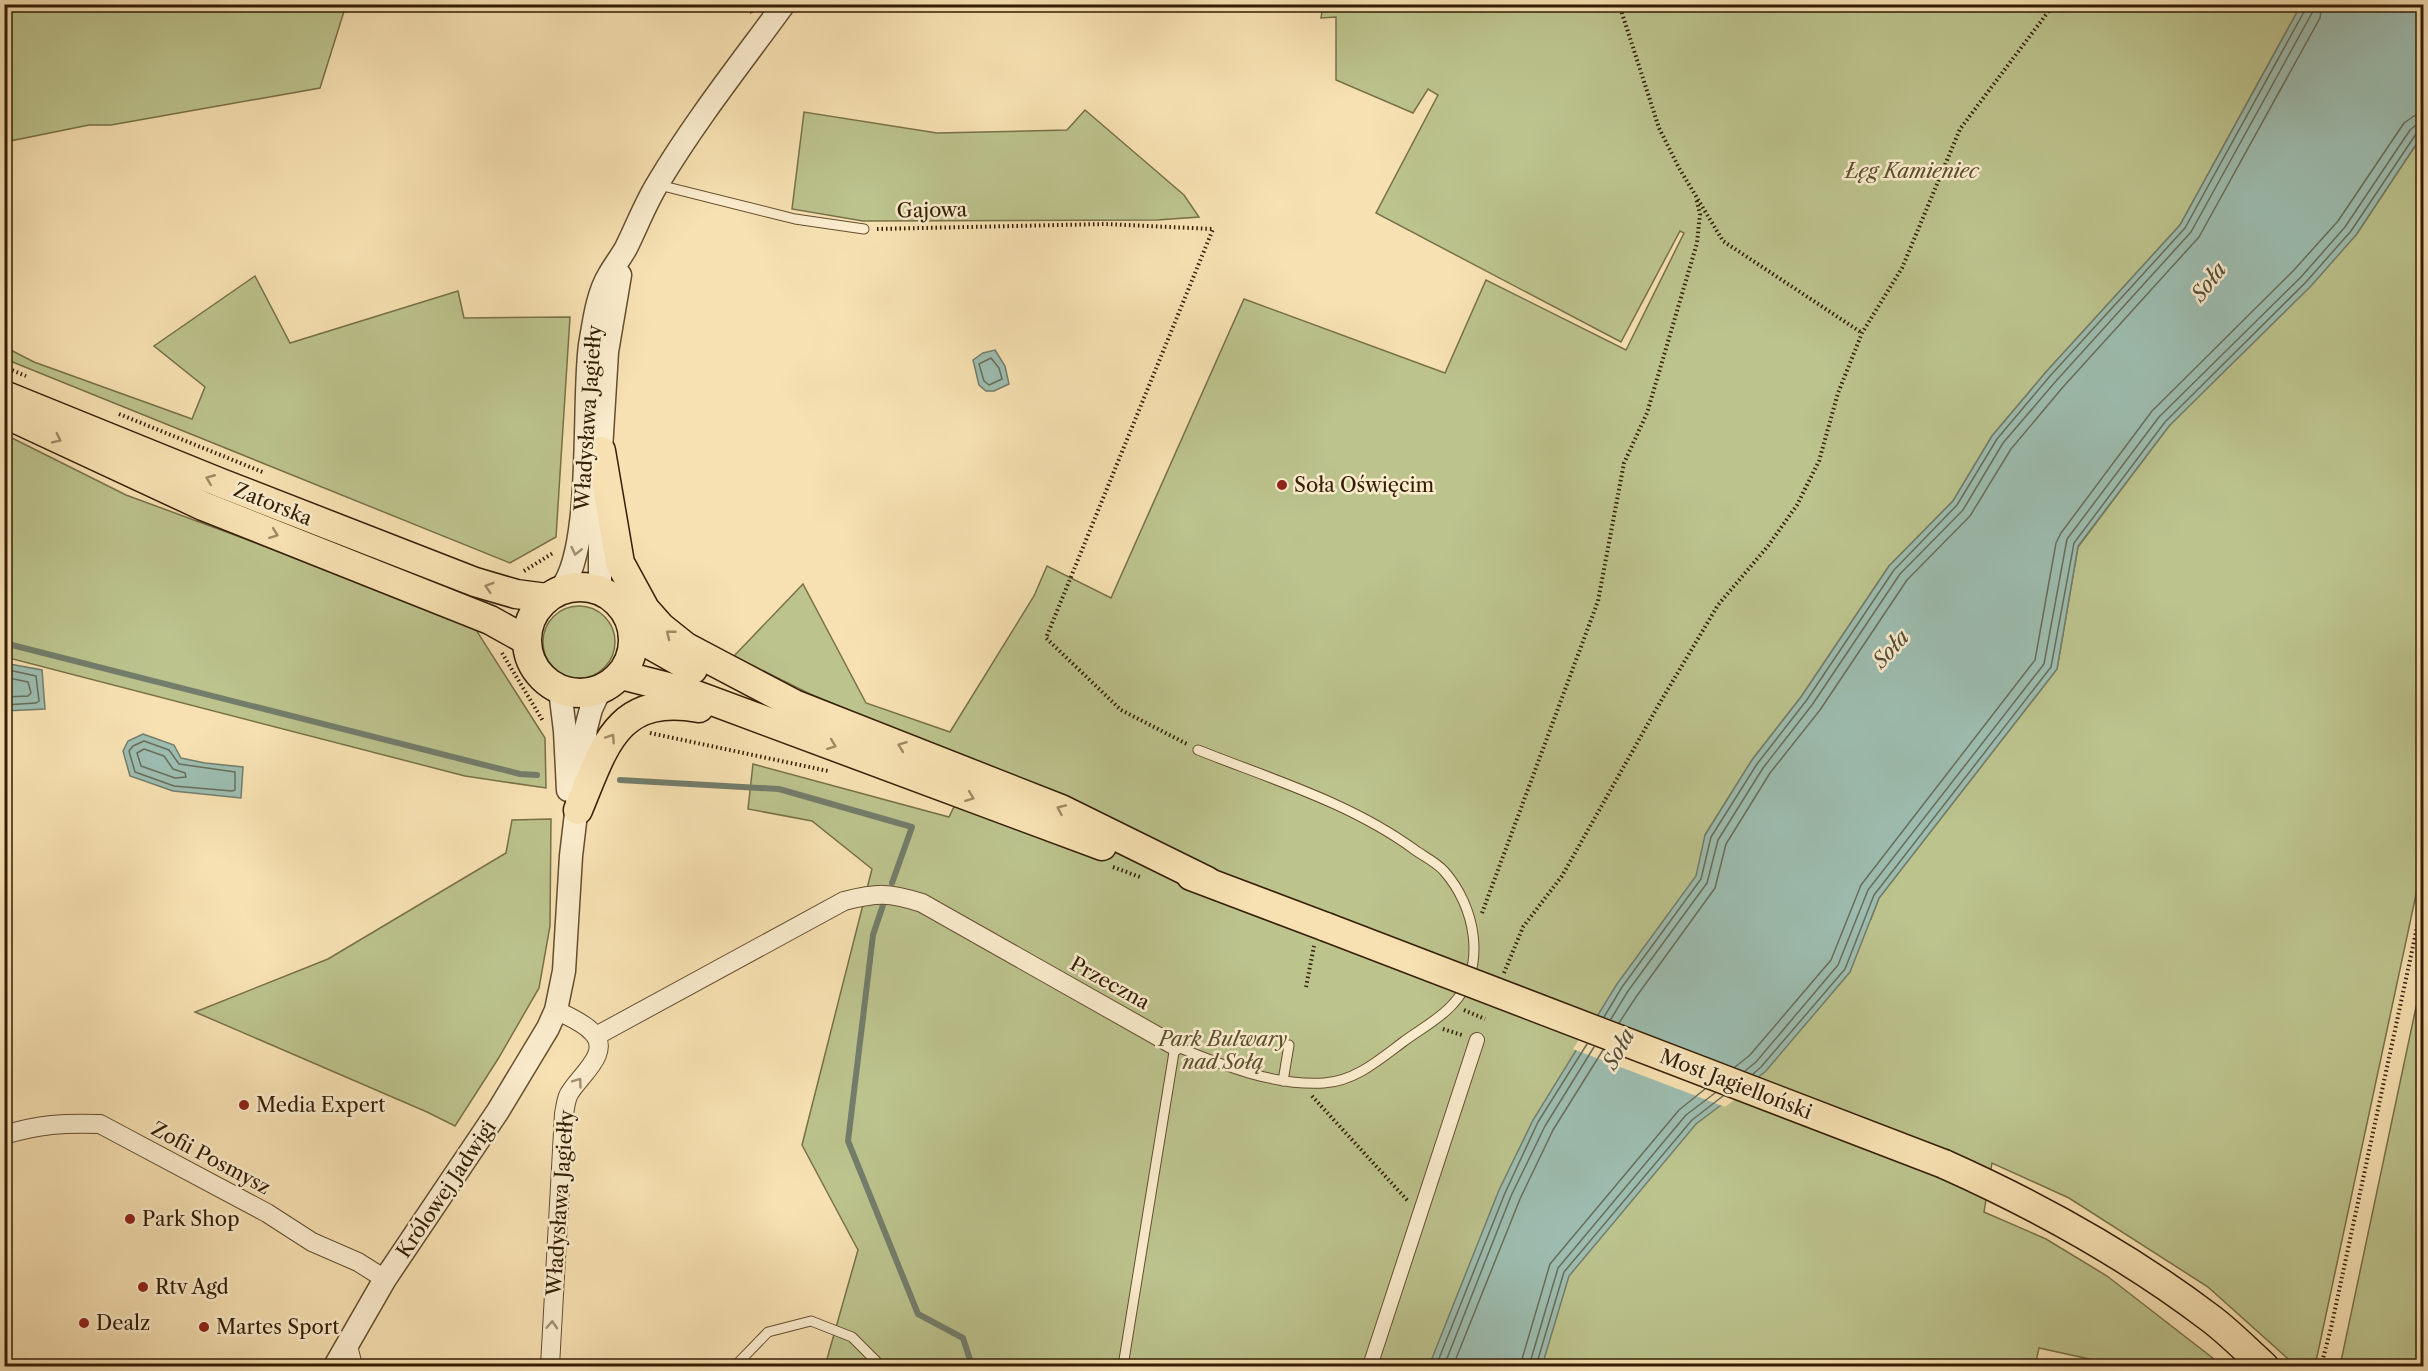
<svg xmlns="http://www.w3.org/2000/svg" width="2428" height="1371" font-family="'Libre Caslon Text',serif">
<style>
.green{fill:#bcc38d;stroke:#787048;stroke-width:1.5}
.water{fill:#9dbdb0;stroke:#737d6b;stroke-width:1.5}
.pier{fill:#f7e1b2}
.lines{fill:none;stroke-linecap:round;stroke-linejoin:round}
.shore{stroke:#686d5a;stroke-width:1.5}
.stream{stroke:#737d6b;stroke-width:6}
.service-casing{stroke:#644e2f;stroke-width:11}
.pedestrian-casing{stroke:#644e2f;stroke-width:16}
.minor-casing{stroke:#644e2f;stroke-width:20}
.tertiary-casing{stroke:#644e2f;stroke-width:25}
.primary-casing{stroke:#331d03;stroke-width:31}
.path{stroke:#331d03;stroke-width:4;stroke-dasharray:1.5 3;stroke-linecap:butt}
.service{stroke:#faeccd;stroke-width:9}
.pedestrian{stroke:#faeccd;stroke-width:14}
.minor{stroke:#faeccd;stroke-width:18}
.tertiary{stroke:#faeccd;stroke-width:22}
.primary{stroke:#f7e1b2;stroke-width:28}
.primary-bridge-casing{stroke:#331d03;stroke-width:31;stroke-linecap:butt}
.primary-bridge{stroke:#f7e1b2;stroke-width:28}
.oneway{stroke:#9f8963}
.oneway2{stroke:#a08f72}
.poi-dot{fill:#8f2418;stroke:#faeccd;stroke-width:2}
.labels{text-anchor:middle;stroke-width:5;stroke-linejoin:round;paint-order:stroke}
.park-label{font-size:20px;font-style:italic;fill:#5c4f2c;stroke:#faeccd}
.street-label{font-size:20px;fill:#331d03;stroke:#faeccd}
.poi-label{font-size:20px;fill:#331d03;stroke:#faeccd;text-anchor:start}
.water-label{font-size:21px;font-style:italic;fill:#534d37;stroke:#faeccd}
</style>
<rect width="100%" height="100%" fill="#f7e1b2"/>
<filter id="stains"><feTurbulence type="fractalNoise" baseFrequency=".00333" numOctaves="4"/><feColorMatrix values="0 0 0 0 .2 0 0 0 0 .09 0 0 0 0 .02 0 0 0 .5 -.17"/></filter>
<radialGradient id="worn" r=".72"><stop offset=".6" stop-color="#630" stop-opacity="0"/><stop offset="1" stop-color="#630" stop-opacity=".3"/></radialGradient>
<g class="green">
<polygon points="5,4 346,4 346,5 320,88 111,125 89,125 5,142"/>
<polygon points="1323,5 2301,5 2180,225 2046,372 1992,436 1953,501 1889,566 1801,697 1752,760 1705,835 1871,919 1879,898 2057,669 2078,547 2169,426 2356,235 2423,134 2423,862 2315,1366 2296,1366 2208,1287 2069,1198 1992,1163 1984,1212 2046,1239 2107,1276 2223,1366 2121,1366 2039,1348 2035,1366 825,1366 858,1250 802,1145 872,869 812,821 748,809 753,764 949,817 975,763 810,694 734,656 803,584 866,703 950,732 1034,596 1047,566 1111,598 1244,299 1445,373 1486,280 1626,350 1684,233 1680,231 1621,342 1376,213 1438,95 1428,89 1413,113 1336,80 1336,17 1321,18"/>
<polygon points="1085,110 1184,195 1199,217 1157,220 863,221 792,209 804,112 937,133 1067,130"/>
<polygon points="255,276 290,343 458,291 464,318 570,317 556,537 510,563 5,359 5,347 34,362 192,419 205,387 154,346"/>
<polygon points="4,434 126,495 471,622 545,738 546,788 465,776 5,657"/>
<circle cx="579" cy="642" r="36"/>
<polygon points="551,819 550,926 539,988 498,1059 455,1126 427,1112 195,1012 328,959 506,853 512,820"/>
<polygon points="2423,974 2423,1366 2340,1366"/>
</g>
<g class="water">
<polygon points="2301,5 2423,5 2423,134 2356,235 2311,286 2169,426 2078,546 2057,669 1879,898 1850,972 1765,1072 1696,1124 1569,1276 1542,1366 1429,1366 1499,1190 1533,1120 1617,984 1696,876 1705,835 1752,760 1801,697 1889,566 1953,501 1992,436 2046,372 2180,225"/>
<polygon points="995,350 1005,366 1009,384 994,391 986,391 979,385 973,360 983,353"/>
<polygon points="4,663 42,670 45,709 5,711"/>
<polygon points="143,734 174,745 181,758 205,763 243,767 241,798 173,791 130,776 123,751 128,741"/>
</g>
<polygon class="pier" points="1595,1014 1762,1079 1725,1107 1573,1049"/>
<g class="lines">
<g class="shore">
<polygon points="991,358 999,368 1002,379 989,385 984,381 979,364"/>
<polyline points="4,669 36,676 39,701 36,703 4,705"/>
<polyline points="4,677 28,682 31,693 28,696 4,697"/>
<polygon points="144,741 169,750 179,764 235,772 235,790 232,791 174,786 135,772 129,751 133,746"/>
<polygon points="144,749 164,756 173,769 185,773 186,777 175,778 141,766 137,753"/>
<polyline points="1604,1017 1622,987 1701,879 1711,837 1757,764 1806,701 1894,570 1957,505 1997,439 2050,376 2185,228 2305,10 2306,4"/>
<polyline points="1611,1019 1628,991 1707,883 1718,840 1763,768 1812,705 1900,574 1963,510 2003,443 2056,381 2191,232 2312,13 2313,4"/>
<polyline points="1619,1023 1636,997 1715,888 1726,844 1770,773 1820,710 1907,580 1970,516 2011,449 2063,387 2199,237 2320,18 2322,4"/>
<polyline points="1735,1067 1750,1055 1831,960 1861,885 2035,660 2056,543 2061,533 2152,411 2294,270 2338,221 2404,123 2414,116 2424,115"/>
<polyline points="1745,1071 1756,1062 1838,965 1868,890 2044,664 2067,539 2159,417 2301,277 2345,227 2410,130 2416,125 2424,124"/>
<polyline points="1753,1074 1761,1067 1845,969 1874,895 2051,667 2074,543 2165,422 2306,282 2351,231 2416,134 2424,131"/>
<polyline points="1436,1366 1505,1193 1538,1122 1587,1044"/>
<polyline points="1444,1366 1511,1196 1545,1126 1594,1047"/>
<polyline points="1453,1366 1520,1199 1553,1130 1603,1050"/>
<polyline points="1520,1366 1550,1264 1679,1110 1705,1089"/>
<polyline points="1529,1366 1558,1268 1686,1115 1715,1093"/>
<polyline points="1536,1366 1564,1272 1692,1120 1723,1096"/>
</g>
<g class="stream">
<polyline points="4,643 520,774 537,775"/>
<polyline points="620,780 779,789 912,827 892,883"/>
<polyline points="883,905 873,935 848,1141 918,1314 963,1338 972,1366"/>
</g>
<defs>
<g id="service">
<polyline points="1249,4 1256,6"/>
<polyline points="659,185 795,219 864,229"/>
<polyline points="1283,1081 1289,1045"/>
<polyline points="735,1366 768,1332 811,1321 852,1337 881,1366"/>
<path d="M1123,1366L1175,1046C1222,1065 1273,1086 1324,1083C1355,1081 1379,1060 1403,1042C1419,1030 1440,1019 1453,1004C1488,966 1475,906 1444,871C1437,863 1425,857 1415,850C1351,803 1271,779 1198,750"/>
</g>
<polyline id="pedestrian" points="1370,1366 1477,1040"/>
<g id="minor">
<path d="M596,1036L844,901C877,893 888,892 922,903L1175,1046"/>
<path d="M4,1135C40,1124 63,1123 100,1124L267,1213L312,1242L358,1262L385,1279"/>
<polyline points="348,1346 353,1366"/>
<path d="M550,1366L564,1114C565,1108 566,1101 568,1096C576,1078 614,1053 592,1032C583,1022 567,1016 556,1010"/>
</g>
<g id="tertiary">
<polyline points="600,466 607,352 620,275"/>
<polyline points="600,499 600,591"/>
<path d="M560,590C594,550 582,403 590,345C594,322 597,295 609,275C614,266 621,257 626,248C637,226 645,204 658,183C695,121 741,63 784,4"/>
<polyline points="560,690 565,731 568,790"/>
<polyline points="335,1366 385,1279 498,1111 548,1028 556,1010 564,971 571,856 586,728 591,709 600,690"/>
</g>
<g id="primary">
<polyline points="4,395 221,483 475,582 516,594 547,598"/>
<polyline points="14,418 203,506 490,620 526,640"/>
<polyline points="601,451 620,563 645,609 661,627 686,647 794,704 1061,809 1207,881"/>
<circle cx="580" cy="640" r="53"/>
<polyline points="633,635 693,669"/>
<polyline points="621,675 688,692 1102,846"/>
<path d="M578,810C604,748 616,693 699,708"/>
<polyline points="1191,876 1326,927"/>
<path d="M1944,1164C2038,1206 2127,1255 2210,1318C2229,1332 2246,1350 2264,1366"/>
</g>
</defs>
<use href="#service" class="service-casing"/>
<use href="#pedestrian" class="pedestrian-casing"/>
<use href="#minor" class="minor-casing"/>
<use href="#tertiary" class="tertiary-casing"/>
<use href="#primary" class="primary-casing"/>
<g class="path">
<polyline points="748,4 752,13"/>
<polyline points="1619,4 1659,128 1679,168 1723,241 1862,333"/>
<polyline points="877,229 1105,224 1213,229 1046,638 1121,710 1187,744"/>
<polyline points="4,367 26,376"/>
<polyline points="119,414 265,473"/>
<polyline points="524,571 553,553"/>
<polyline points="502,653 543,721"/>
<polyline points="650,733 828,771"/>
<polyline points="1113,867 1140,877"/>
<polyline points="1482,913 1598,601 1624,463 1647,413 1697,243 1700,214 1696,198"/>
<polyline points="1504,973 1523,927 1562,876 1658,706 1718,605 1768,546 1797,505 1819,461 1838,393 1862,333 1902,268 1960,129 2054,4"/>
<polyline points="1306,987 1314,946"/>
<polyline points="1464,1010 1485,1019"/>
<polyline points="1443,1029 1462,1035"/>
<polyline points="1312,1096 1408,1201"/>
<polyline points="2321,1366 2331,1328 2424,895"/>
</g>
<use href="#service" class="service"/>
<use href="#pedestrian" class="pedestrian"/>
<use href="#minor" class="minor"/>
<use href="#tertiary" class="tertiary"/>
<use href="#primary" class="primary"/>
<defs>
<polyline id="primary-bridge" points="1326,927 1944,1164"/>
</defs>
<use href="#primary-bridge" class="primary-bridge-casing"/>
<use href="#primary-bridge" class="primary-bridge"/>
</g>
<defs><path id="oneway-chevron" d="M-2-3.5L2.5 0L-2 3.5" fill="none" stroke-width="1.6" stroke-linecap="round" stroke-linejoin="round" transform="scale(1.5)"/></defs>
<g class="oneway">
<use href="#oneway-chevron" transform="translate(57 439) rotate(26)"/>
<use href="#oneway-chevron" transform="translate(210 479) rotate(-158)"/>
<use href="#oneway-chevron" transform="translate(274 534) rotate(21)"/>
<use href="#oneway-chevron" transform="translate(489 587) rotate(-163)"/>
<use href="#oneway-chevron" transform="translate(670 634) rotate(-142)"/>
<use href="#oneway-chevron" transform="translate(611 738) rotate(-56)"/>
<use href="#oneway-chevron" transform="translate(832 745) rotate(21)"/>
<use href="#oneway-chevron" transform="translate(902 746) rotate(-159)"/>
<use href="#oneway-chevron" transform="translate(970 797) rotate(21)"/>
<use href="#oneway-chevron" transform="translate(1061 809) rotate(-156)"/>
</g>
<g class="oneway2">
<use href="#oneway-chevron" transform="translate(576 551) rotate(103)"/>
<use href="#oneway-chevron" transform="translate(578 1082) rotate(-54)"/>
<use href="#oneway-chevron" transform="translate(552 1325) rotate(-87)"/>
</g>
<g class="poi-dot">
<circle cx="1282" cy="485" r="6"/>
<circle cx="244" cy="1105" r="6"/>
<circle cx="130" cy="1219" r="6"/>
<circle cx="143" cy="1287" r="6"/>
<circle cx="84" cy="1323" r="6"/>
<circle cx="204" cy="1327" r="6"/>
</g>
<g class="labels">
<g class="park-label">
<text x="1912" y="178">Łęg Kamieniec</text>
<text x="1223" y="1046">Park Bulwary<tspan x="1223" dy="23">nad Sołą</tspan></text>
</g>
<g class="street-label">
<text transform="translate(932 210) rotate(-1)" y="7">Gajowa</text>
<text transform="translate(588 418) rotate(-86)" y="7">Władysława Jagiełły</text>
<text transform="translate(273 504) rotate(22)" y="7">Zatorska</text>
<text transform="translate(1110 983) rotate(29)" y="7">Przeczna</text>
<text transform="translate(1736 1084) rotate(21)" y="7">Most Jagielloński</text>
<text transform="translate(211 1158) rotate(28)" y="7">Zofii Posmysz</text>
<text transform="translate(446 1189) rotate(-56)" y="7">Królowej Jadwigi</text>
<text transform="translate(560 1203) rotate(-86)" y="7">Władysława Jagiełły</text>
</g>
<g class="poi-label">
<text x="1294" y="492">Soła Oświęcim</text>
<text x="256" y="1112">Media Expert</text>
<text x="142" y="1226">Park Shop</text>
<text x="155" y="1294">Rtv Agd</text>
<text x="96" y="1330">Dealz</text>
<text x="216" y="1334">Martes Sport</text>
</g>
<g class="water-label">
<text transform="translate(2209 282) rotate(-52)" y="7">Soła</text>
<text transform="translate(1891 649) rotate(-48)" y="7">Soła</text>
<text transform="translate(1619 1049) rotate(-61)" y="7">Soła</text>
</g>
</g>
<rect width="2428" height="1371" fill="none" stroke="#f7e1b2" stroke-width="24"/>
<rect x="6" y="6" width="2416" height="1359" fill="none" stroke="#331d03" stroke-width="3"/>
<rect x="12" y="12" width="2404" height="1347" fill="none" stroke="#331d03" stroke-width="1.5"/>
<rect width="100%" height="100%" filter="url(#stains)"/>
<rect width="100%" height="100%" fill="url(#worn)"/>
</svg>
